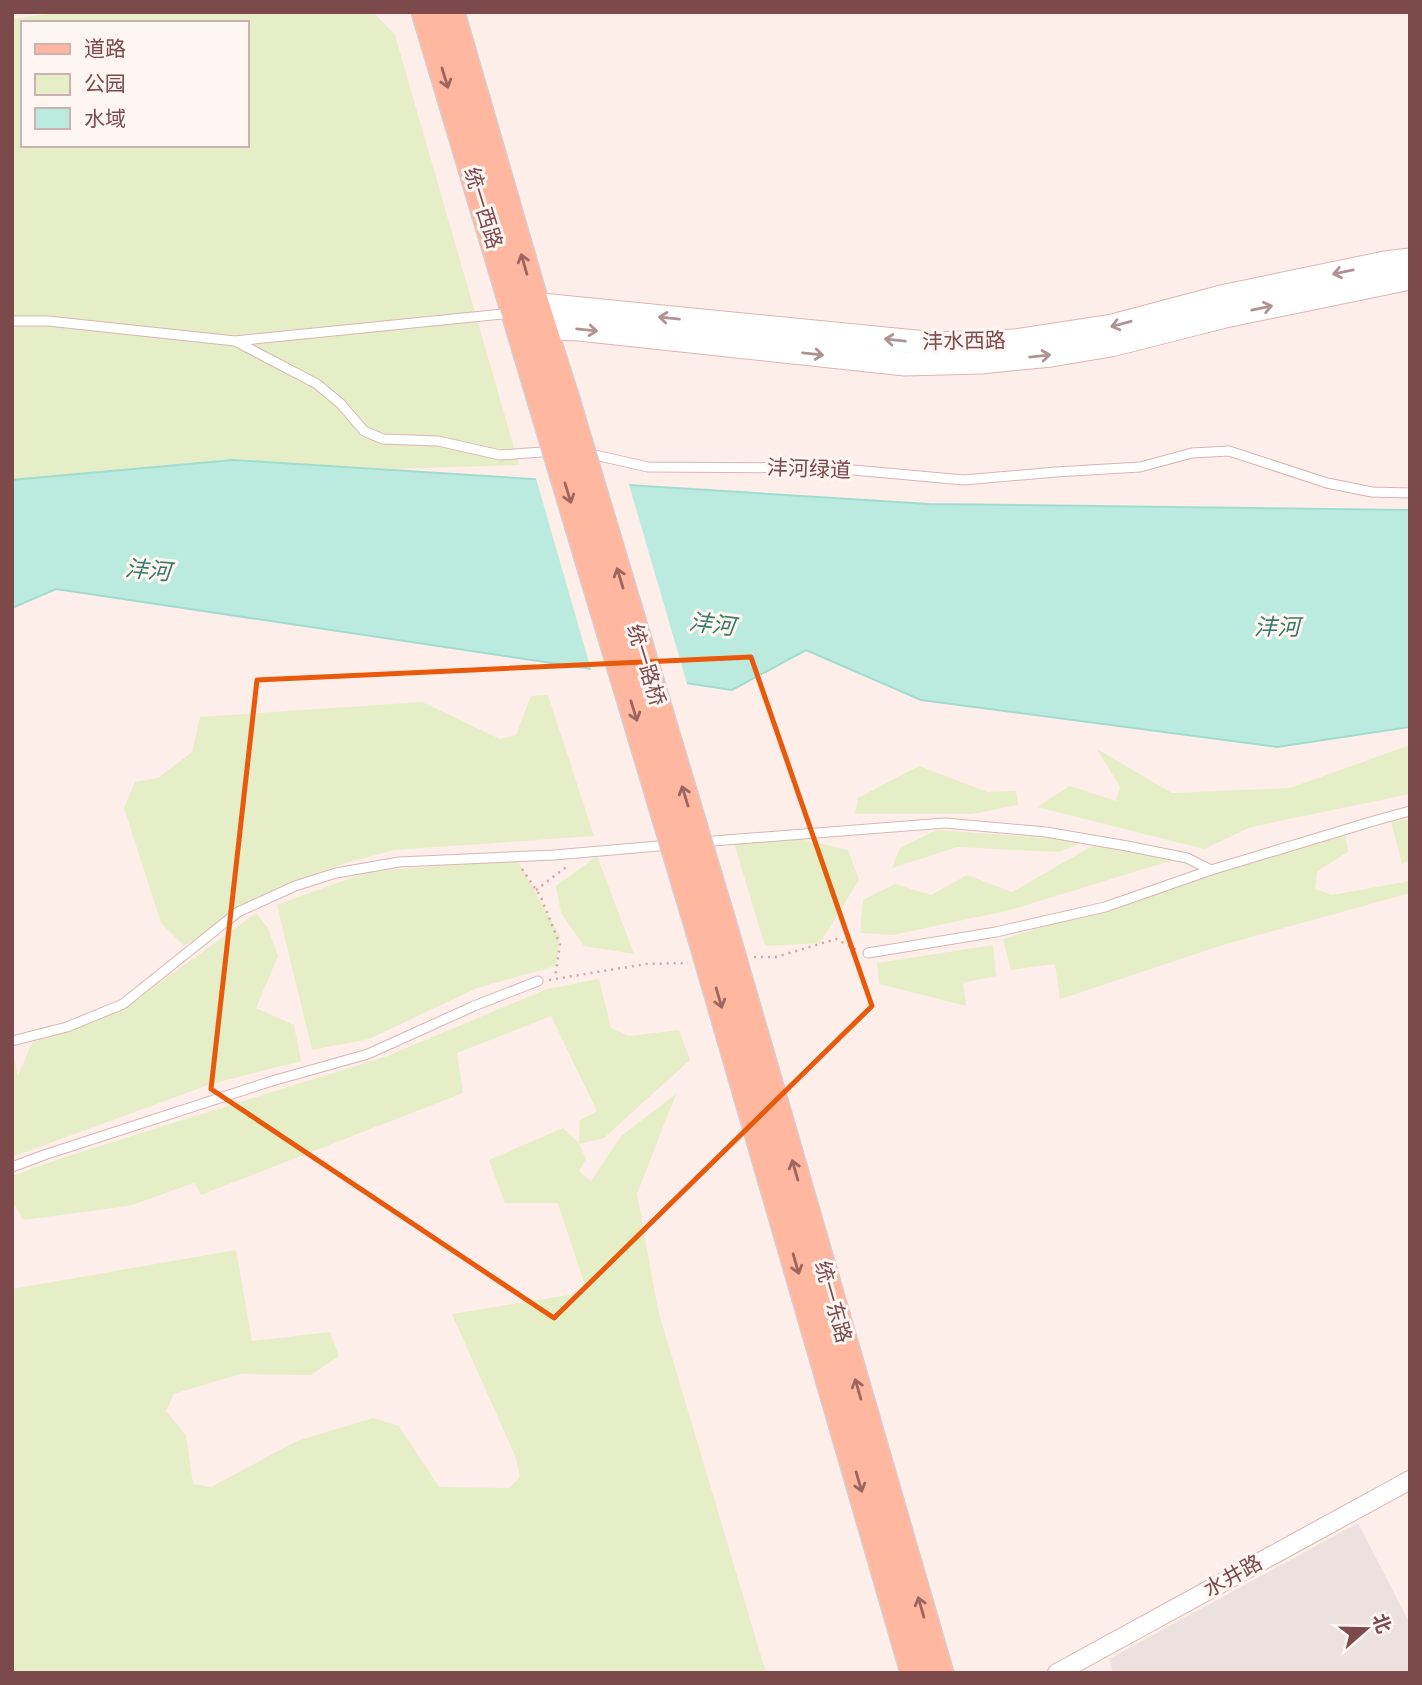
<svg xmlns="http://www.w3.org/2000/svg" width="1422" height="1685" font-family="'Space Grotesk','Noto Sans SC',sans-serif">
<style>
.industrial{fill:#ede1df}
.green{fill:#e5eec6;fill-rule:evenodd}
.water{fill:#bbeadf;stroke:#a0ddd0;stroke-width:2}
.pier{fill:#feeee9}
.lines{fill:none;stroke-linecap:round;stroke-linejoin:round}
.lane-casing{stroke:#d6b6b3;stroke-width:11}
.street-casing{stroke:#d6b6b3;stroke-width:20}
.secondary-casing{stroke:#dcb5b2;stroke-width:25}
.primary-casing{stroke:#dacccd;stroke-width:29}
.path{stroke:#dca1a1;stroke-width:2.5;stroke-dasharray:2 5;stroke-linecap:butt}
.lane{stroke:#fff;stroke-width:9}
.street{stroke:#fff;stroke-width:18}
.secondary{stroke:#fff;stroke-width:23}
.primary{stroke:#ffb79f;stroke-width:26}
.primary-bridge-casing{stroke:#dacccd;stroke-width:29;stroke-linecap:butt}
.primary-bridge{stroke:#ffb79f;stroke-width:26}
.oneway{stroke:#9d6560}
.oneway2{stroke:#b09293}
.marked{fill:none;stroke:#e8590c;stroke-width:5;stroke-linejoin:round}
.labels{text-anchor:middle;stroke-width:6;stroke-linejoin:round;paint-order:stroke}
.street-label{font-size:21px;fill:#7c4a4b;stroke:#fff5f1}
.water-label{font-size:23px;font-style:italic;fill:#387a6c;stroke:#fff5f1}
</style>
<rect width="100%" height="100%" fill="#feeee9"/>
<polygon class="industrial" points="1358,1523 1410,1624 1410,1673 1113,1673 1109,1659"/>
<g class="green">
<path d="M63,12H373L395,35L519,465L12,481V19ZM23,23H247V145H23Z"/>
<polygon points="548,695 594,836 394,850 346,863 279,887 184,946 161,923 124,808 135,782 158,778 192,752 200,717 422,702 500,739 516,735 531,696"/>
<polygon points="1410,745 1410,794 1251,827 1204,849 1037,807 1070,786 1116,801 1120,787 1097,749 1172,793 1290,788"/>
<polygon points="919,766 987,792 1016,791 1018,805 972,814 855,814 858,798"/>
<polygon points="1410,818 1410,860 1402,864 1391,822"/>
<polygon points="937,830 1087,841 1059,852 957,847 892,868 900,848"/>
<polygon points="1345,834 1348,852 1317,871 1315,889 1332,895 1410,881 1410,893 1219,946 1060,999 1055,964 1011,970 1003,939"/>
<polygon points="787,836 848,850 859,880 820,943 765,946 734,843"/>
<polygon points="1094,845 1173,860 1010,910 893,935 860,933 863,900 895,884 931,895 967,875 1012,892"/>
<polygon points="597,856 634,954 584,946 561,913 556,886"/>
<polygon points="517,859 560,936 556,966 477,988 369,1039 312,1050 277,905 367,872"/>
<polygon points="256,913 268,928 278,956 256,1008 294,1025 301,1061 211,1084 12,1157 12,1047 18,1076 32,1043 143,995"/>
<polygon points="993,945 996,976 963,983 966,1006 879,984 877,963"/>
<polygon points="599,979 611,1028 629,1036 679,1030 690,1060 604,1138 579,1144 586,1159 579,1171 591,1181 621,1136 676,1094 637,1194 658,1310 766,1673 12,1673 12,1289 236,1250 252,1341 330,1332 339,1356 311,1375 240,1374 174,1394 166,1411 186,1435 193,1484 211,1487 297,1441 373,1418 399,1426 439,1487 509,1488 520,1477 516,1458 452,1314 587,1292 558,1203 505,1203 489,1160 563,1128 579,1143 580,1120 597,1111 551,1016 457,1053 463,1093 201,1195 194,1183 129,1206 23,1220 15,1205 12,1205 12,1176 62,1158 387,1056 547,989"/>
</g>
<polygon class="water" points="233,460 929,504 1410,510 1410,727 1277,747 921,700 806,650 732,690 56,589 12,608 12,480"/>
<polygon class="pier" points="535,475 628,481 688,687 592,673"/>
<g class="lines">
<defs>
<g id="lane">
<polyline points="12,321 48,321 235,341 512,313"/>
<polyline points="235,341 317,384 341,404 364,431 383,439 438,441 500,455 555,451"/>
<polyline points="586,453 648,467 831,468 964,480 1056,472 1140,467 1192,453 1229,451 1327,483 1372,492 1410,493"/>
<polyline points="701,842 945,823 1046,832 1127,846 1187,858 1211,870 1377,820 1410,811"/>
<polyline points="868,953 996,932 1105,907 1211,870"/>
<polyline points="12,1041 67,1027 123,1004 238,912 295,886 336,873 399,862 554,855 670,845"/>
<polyline points="12,1167 44,1155 272,1081 368,1054 474,1006 538,981"/>
</g>
<polyline id="street" points="1057,1673 1410,1480"/>
<g id="secondary">
<polyline points="521,303 936,344 1015,341 1112,326 1221,297 1385,263 1410,260"/>
<polyline points="525,327 579,329 905,364 981,362 1051,355 1111,345 1225,316 1410,278"/>
</g>
<g id="primary">
<polyline points="425,12 542,404"/>
<polyline points="451,12 536,305 566,399"/>
<polyline points="725,931 940,1673"/>
<polyline points="700,933 914,1673"/>
</g>
</defs>
<use href="#lane" class="lane-casing"/>
<use href="#street" class="street-casing"/>
<use href="#secondary" class="secondary-casing"/>
<use href="#primary" class="primary-casing"/>
<g class="path">
<polyline points="522,869 541,897 560,945 555,978"/>
<polyline points="536,890 566,867"/>
<polyline points="754,957 776,957 836,939 857,950"/>
<polyline points="549,980 646,964 688,963"/>
</g>
<use href="#lane" class="lane"/>
<use href="#street" class="street"/>
<use href="#secondary" class="secondary"/>
<use href="#primary" class="primary"/>
<defs>
<g id="primary-bridge">
<polyline points="566,399 725,931"/>
<polyline points="542,404 700,933"/>
</g>
</defs>
<use href="#primary-bridge" class="primary-bridge-casing"/>
<use href="#primary-bridge" class="primary-bridge"/>
</g>
<defs><path id="oneway-shaft" d="M-6 0H5M1.5-3L5.5 0L1.5 3" fill="none" stroke-width="1.6" stroke-linecap="round" stroke-linejoin="round" transform="scale(1.75)"/></defs>
<g class="oneway">
<use href="#oneway-shaft" transform="translate(445 78) rotate(73)"/>
<use href="#oneway-shaft" transform="translate(524 264) rotate(-106)"/>
<use href="#oneway-shaft" transform="translate(568 493) rotate(73)"/>
<use href="#oneway-shaft" transform="translate(620 578) rotate(-107)"/>
<use href="#oneway-shaft" transform="translate(634 711) rotate(73)"/>
<use href="#oneway-shaft" transform="translate(685 796) rotate(-107)"/>
<use href="#oneway-shaft" transform="translate(719 998) rotate(74)"/>
<use href="#oneway-shaft" transform="translate(795 1170) rotate(-106)"/>
<use href="#oneway-shaft" transform="translate(796 1264) rotate(74)"/>
<use href="#oneway-shaft" transform="translate(858 1389) rotate(-106)"/>
<use href="#oneway-shaft" transform="translate(859 1482) rotate(74)"/>
<use href="#oneway-shaft" transform="translate(921 1607) rotate(-106)"/>
</g>
<g class="oneway2">
<use href="#oneway-shaft" transform="translate(1343 272) rotate(168)"/>
<use href="#oneway-shaft" transform="translate(1262 308) rotate(-12)"/>
<use href="#oneway-shaft" transform="translate(669 318) rotate(-174)"/>
<use href="#oneway-shaft" transform="translate(1121 324) rotate(165)"/>
<use href="#oneway-shaft" transform="translate(587 330) rotate(6)"/>
<use href="#oneway-shaft" transform="translate(895 340) rotate(-174)"/>
<use href="#oneway-shaft" transform="translate(813 354) rotate(6)"/>
<use href="#oneway-shaft" transform="translate(1040 356) rotate(-6)"/>
</g>
<path class="marked" d="M751,657L872,1006L554,1318L211,1089L257,680Z"/>
<g class="labels">
<g class="street-label">
<text transform="translate(483 208) rotate(73)" y="7">统一西路</text>
<text transform="translate(964 341) rotate(-1)" y="7">沣水西路</text>
<text transform="translate(809 469) rotate(2)" y="7">沣河绿道</text>
<text transform="translate(646 665) rotate(73)" y="7">统一路桥</text>
<text transform="translate(833 1302) rotate(74)" y="7">统一东路</text>
<text transform="translate(1233 1576) rotate(-29)" y="7">水井路</text>
</g>
<g class="water-label">
<text transform="translate(148 570) rotate(5)" y="8">沣河</text>
<text transform="translate(712 624) rotate(7)" y="8">沣河</text>
<text x="1277" y="635">沣河</text>
</g>
</g>
<rect width="1422" height="1685" fill="none" stroke="#7c4a4b" stroke-width="28"/>
<rect x="21" y="21" width="228" height="126" fill="#fff5f1" stroke="#cbb1af" stroke-width="2"/>
<rect x="35" y="44" width="35" height="10" fill="#ffb79f" stroke="#cbb1af" stroke-width="2"/>
<text x="84" y="56" font-size="21" fill="#7c4a4b">道路</text>
<rect x="35" y="74" width="35" height="21" fill="#e5eec6" stroke="#cbb1af" stroke-width="2"/>
<text x="84" y="91" font-size="21" fill="#7c4a4b">公园</text>
<rect x="35" y="108" width="35" height="21" fill="#bbeadf" stroke="#cbb1af" stroke-width="2"/>
<text x="84" y="126" font-size="21" fill="#7c4a4b">水域</text>
<g transform="translate(1366 1629) rotate(70)" stroke="#fff5f1" stroke-width="5" paint-order="stroke">
<path d="M0-5L12 26L0 18L-12 26Z" fill="#7c4a4b"/>
<text y="-10" font-size="19" font-weight="bold" text-anchor="middle" fill="#7c4a4b">北</text>
</g>
</svg>
